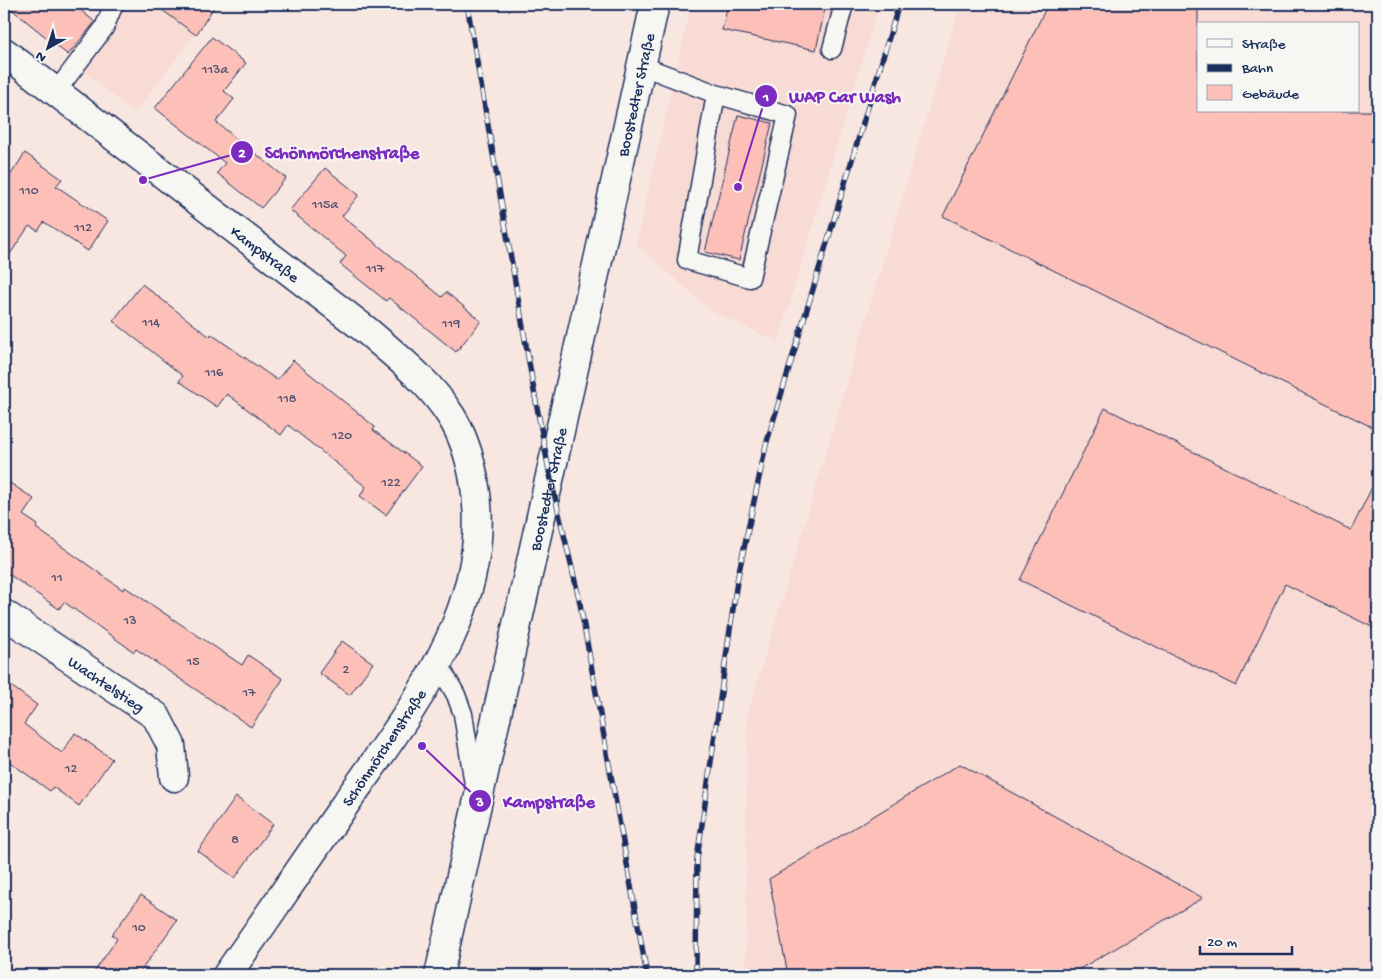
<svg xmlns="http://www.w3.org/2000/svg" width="1382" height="979" font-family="'Gochi Hand',sans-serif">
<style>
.built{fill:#f9dbd5;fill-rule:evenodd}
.building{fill:#fcc0b8;stroke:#1b2f5e}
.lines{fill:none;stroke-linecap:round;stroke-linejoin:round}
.service-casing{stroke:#1b2f5e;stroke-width:21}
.minor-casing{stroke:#1b2f5e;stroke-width:31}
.tertiary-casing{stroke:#1b2f5e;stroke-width:31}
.service{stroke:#f6f6f2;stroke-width:18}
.minor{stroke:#f6f6f2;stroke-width:28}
.tertiary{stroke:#f6f6f2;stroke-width:28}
.rail-casing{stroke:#1b2f5e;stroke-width:5.5}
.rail{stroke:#f6f6f2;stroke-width:4;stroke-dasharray:11;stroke-linecap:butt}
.labels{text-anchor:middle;stroke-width:4;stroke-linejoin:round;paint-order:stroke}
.number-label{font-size:14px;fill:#535374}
.street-label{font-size:16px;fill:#1b2f5e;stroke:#f6f6f2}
.leader{fill:none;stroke:#7b2cbf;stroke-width:2}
.callout-dot{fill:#7b2cbf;stroke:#f6f6f2;stroke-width:2}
.mark-label{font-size:15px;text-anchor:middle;font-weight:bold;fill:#fff}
.callout-label{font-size:18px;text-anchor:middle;font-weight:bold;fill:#7b2cbf;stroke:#f6f6f2;stroke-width:4;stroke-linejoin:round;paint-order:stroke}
</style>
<rect width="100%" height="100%" fill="#f8e6e1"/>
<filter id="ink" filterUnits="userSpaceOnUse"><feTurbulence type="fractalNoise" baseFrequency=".02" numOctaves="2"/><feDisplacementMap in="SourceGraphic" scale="10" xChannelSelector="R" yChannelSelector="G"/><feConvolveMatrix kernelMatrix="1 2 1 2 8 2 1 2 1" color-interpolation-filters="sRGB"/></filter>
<g filter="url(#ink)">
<g class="built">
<polygon points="102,4 218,4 134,114 79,67"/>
<polygon points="691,4 879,4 778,342 710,310 636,244"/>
<path d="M960,4H1378V975H746L747,717ZM1198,24H1358V111H1198Z"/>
</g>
<g class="building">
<polygon points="5,4 73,4 95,22 68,55"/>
<polygon points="154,4 216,4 196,35"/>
<polygon points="728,4 826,4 816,50 722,30"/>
<polygon points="1048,4 1198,4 1198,111 1378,111 1378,430 943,216"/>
<polygon points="212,37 246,63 224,91 234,99 216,122 286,178 261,208 217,173 225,163 155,108"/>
<polygon points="738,115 772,123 739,260 705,252"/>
<polygon points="25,153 62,179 56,186 108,221 88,251 44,222 38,231 29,226 4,263 4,185"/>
<polygon points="325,168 359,195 342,216 442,297 446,292 481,321 456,352 389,298 386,301 340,264 346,256 290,210"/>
<polygon points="142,284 210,337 211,334 277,380 293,360 375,427 373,430 422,466 386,515 360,496 366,487 288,425 281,435 227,394 217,407 179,381 183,376 113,321"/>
<polygon points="1105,408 1351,530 1378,475 1378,630 1285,584 1236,686 1020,580"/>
<polygon points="4,479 34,499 23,515 38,525 36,528 123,590 125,587 242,665 248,655 283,679 251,727 136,649 134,652 64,602 59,609 4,571"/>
<polygon points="342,641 373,663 350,695 319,673"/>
<polygon points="4,681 37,705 24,724 62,753 75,733 112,759 79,806 53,787 50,791 4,758"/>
<polygon points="960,764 1203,898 1069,975 788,975 769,879"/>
<polygon points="236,797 273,824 235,878 198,851"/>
<polygon points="141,895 177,920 138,975 92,975 117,939 112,935 114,932"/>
</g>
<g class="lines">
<defs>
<g id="service">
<polyline points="832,49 844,4"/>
<polyline points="640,65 716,94 687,260 750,278 788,115 716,94"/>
<polyline points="55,93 104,28 114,4"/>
<polyline points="438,663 456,695 463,714 475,791"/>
</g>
<g id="minor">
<path id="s1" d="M4,614L156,716L171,745L174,777"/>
</g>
<g id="tertiary">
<path id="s2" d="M4,52L366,330C396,356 430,382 451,416C463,435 470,458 474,480C497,603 412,709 346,803C306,861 267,918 227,975"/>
<path id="s3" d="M439,975L655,4"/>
</g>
</defs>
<use href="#service" class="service-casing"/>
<use href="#minor" class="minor-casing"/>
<use href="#tertiary" class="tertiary-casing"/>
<use href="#service" class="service"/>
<use href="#minor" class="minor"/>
<use href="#tertiary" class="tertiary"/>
<defs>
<g id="rail">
<polyline points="467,4 534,391 550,476 579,598 647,975"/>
<polyline points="696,975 697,859 737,581 766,445 899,4"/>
</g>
</defs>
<use href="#rail" class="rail-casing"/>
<use href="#rail" class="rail"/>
</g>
</g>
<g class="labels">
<g class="number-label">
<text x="215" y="73">113a</text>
<text x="29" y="194">110</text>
<text x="325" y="208">115a</text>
<text x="83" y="231">112</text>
<text x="375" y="272">117</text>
<text x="151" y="326">114</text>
<text x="451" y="327">119</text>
<text x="214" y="376">116</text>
<text x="287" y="402">118</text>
<text x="342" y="439">120</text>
<text x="391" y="486">122</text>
<text x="57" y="581">11</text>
<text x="130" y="624">13</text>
<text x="193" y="665">15</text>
<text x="346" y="673">2</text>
<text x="249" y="696">17</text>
<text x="71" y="772">12</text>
<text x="235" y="843">8</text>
<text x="139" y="931">10</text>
</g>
<g class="street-label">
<text dy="6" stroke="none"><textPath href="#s3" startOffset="902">Boostedter Straße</textPath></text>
<text dy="6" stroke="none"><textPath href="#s2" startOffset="330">Kampstraße</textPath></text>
<text dy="6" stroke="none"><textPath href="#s3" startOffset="498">Boostedter Straße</textPath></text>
<text dy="6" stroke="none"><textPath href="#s1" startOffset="124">Wachtelstieg</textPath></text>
<text transform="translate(383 747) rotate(-56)" y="6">Schönmörchenstraße</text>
</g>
</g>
<path class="leader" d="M738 187L766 96M143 180L242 152M422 746L480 801"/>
<g class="callout-dot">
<circle cx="738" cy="187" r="5"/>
<circle cx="143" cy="180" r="5"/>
<circle cx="422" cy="746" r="5"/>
<circle cx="766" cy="96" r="12"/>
<circle cx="242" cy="152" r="12"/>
<circle cx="480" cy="801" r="12"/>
</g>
<g class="mark-label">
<text x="766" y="101">1</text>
<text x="242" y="157">2</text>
<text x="480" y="806">3</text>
</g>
<g class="callout-label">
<text x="845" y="102">WAP Car Wash</text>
<text x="342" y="158">Schönmörchenstraße</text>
<text x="549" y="807">Kampstraße</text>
</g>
<rect width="1382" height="979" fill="none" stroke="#f6f6f2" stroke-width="20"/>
<rect x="10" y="10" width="1362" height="959" fill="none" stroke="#1b2f5e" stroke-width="2" filter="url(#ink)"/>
<rect x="1197" y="22" width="162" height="90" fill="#f6f6f2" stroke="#9ea6b7"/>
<rect x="1207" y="39" width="25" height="8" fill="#f6f6f2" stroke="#9ea6b7"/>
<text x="1242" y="48" font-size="15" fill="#1b2f5e">Straße</text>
<rect x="1207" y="64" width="25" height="8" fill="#1b2f5e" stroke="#9ea6b7"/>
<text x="1242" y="72" font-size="15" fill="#1b2f5e">Bahn</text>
<rect x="1207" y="85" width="25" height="15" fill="#fcc0b8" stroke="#9ea6b7"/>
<text x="1242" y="98" font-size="15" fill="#1b2f5e">Gebäude</text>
<g transform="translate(48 48) rotate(219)" stroke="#f6f6f2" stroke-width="4" paint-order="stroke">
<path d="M0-4L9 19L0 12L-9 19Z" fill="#1b2f5e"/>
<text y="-8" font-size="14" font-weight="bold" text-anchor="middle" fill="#1b2f5e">N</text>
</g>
<path d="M1200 946v8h92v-8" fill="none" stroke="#1b2f5e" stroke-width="2.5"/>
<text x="1207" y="946" font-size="15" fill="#1b2f5e" stroke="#f6f6f2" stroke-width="4" paint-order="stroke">20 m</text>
</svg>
